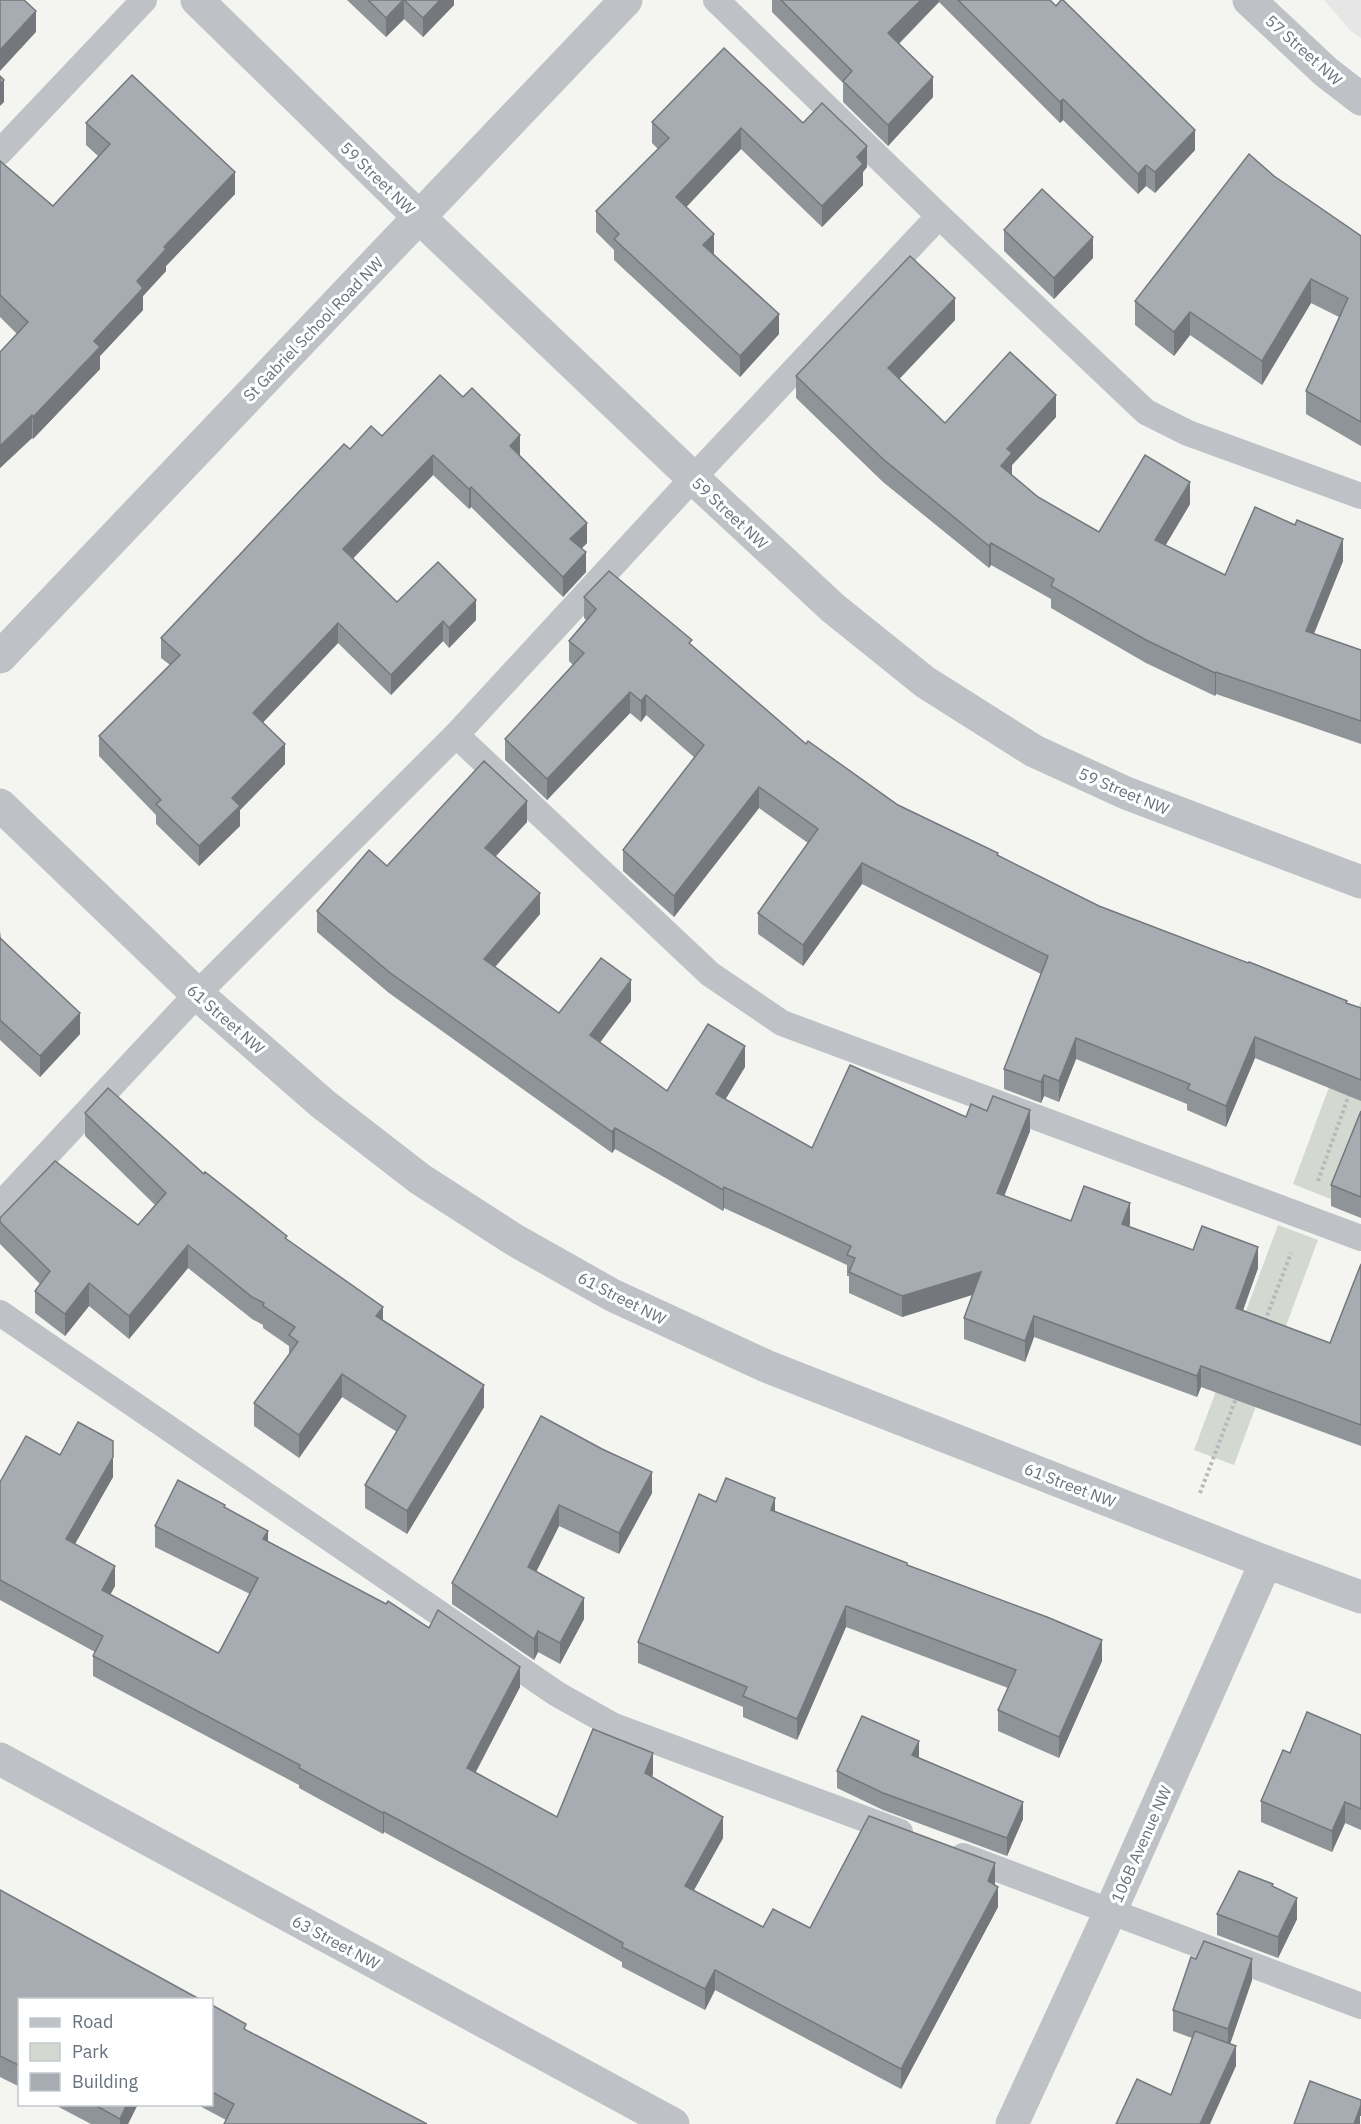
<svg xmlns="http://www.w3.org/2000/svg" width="1361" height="2124" font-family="'IBM Plex Sans',sans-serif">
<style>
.built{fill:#e5e6e5}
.green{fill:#d3d9d1}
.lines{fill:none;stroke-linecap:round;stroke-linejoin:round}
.path{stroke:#b6b8bb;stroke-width:4;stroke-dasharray:3 3;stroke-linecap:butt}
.lane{stroke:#bec1c5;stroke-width:26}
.street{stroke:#bec1c5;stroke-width:33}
.wall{fill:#8f9498}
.shaded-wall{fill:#74787c}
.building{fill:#a6acb1;stroke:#74787c;stroke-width:1.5}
.labels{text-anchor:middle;stroke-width:6;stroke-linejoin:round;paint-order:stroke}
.street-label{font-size:16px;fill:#67727f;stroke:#fff}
</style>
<rect width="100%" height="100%" fill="#f4f4f1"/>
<polygon class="built" points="1324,0 1361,0 1361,38 1351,31"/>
<g class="green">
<polygon points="1361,1001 1361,1125 1333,1200 1293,1184"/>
<polygon points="1278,1225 1318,1240 1234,1465 1194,1450"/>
</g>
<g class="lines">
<g class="path">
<polyline points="1318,1181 1350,1092"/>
<polyline points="1265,1321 1291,1253"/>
<polyline points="1200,1493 1237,1396"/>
</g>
<g class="lane">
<polyline points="716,0 939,216 1146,412 1188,433 1361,496"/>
<polyline points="0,152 144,0"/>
<polyline points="456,735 710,974 782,1023 1361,1238"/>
<polyline points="0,1205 197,994 456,735 693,478 939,216"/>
<polyline points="0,1313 557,1694 614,1726 900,1832"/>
<polyline points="963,1856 1361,2006"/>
</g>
<g class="street">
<polyline points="197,0 419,217 693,478 833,608 925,682 1034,751 1126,793 1361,882"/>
<polyline points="1249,0 1326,72 1361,99"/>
<polyline points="0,657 626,0"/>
<polyline points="0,805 197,994 323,1104 420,1179 513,1239 612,1295 766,1366 1266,1562 1361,1597"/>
<polyline points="0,1759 673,2124"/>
<polyline points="1012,2124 1111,1910 1266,1562"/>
</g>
</g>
<g class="wall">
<polygon points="347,0 454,0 454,5 423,37 404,19 386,37"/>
<polygon points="772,0 1050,0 1195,150 1155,193 1146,186 1138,194 1063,120 1060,123 939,2 899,44 933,97 888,146 843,102 843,83 772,12"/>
<polygon points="652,122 803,123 867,167 863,172 863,185 822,227 741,149 686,207 714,254 779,334 740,377 614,260 614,250 596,232 596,211 658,149 652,143"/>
<polygon points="86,123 235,194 166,266 166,271 143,296 143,310 100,356 100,369 33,439 32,438 0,468 0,352 17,334 0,317 0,161 53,206 98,156 86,145"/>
<polygon points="1274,176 1361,236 1361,446 1306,414 1306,391 1339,317 1311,303 1262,385 1190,335 1174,356 1135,325 1135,301"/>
<polygon points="1004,230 1093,258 1054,299 1004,251"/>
<polygon points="955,320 899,379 945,423 1056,417 1012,465 1012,475 1038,497 1099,532 1190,504 1165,546 1225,575 1343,561 1314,634 1361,650 1361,744 1216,694 1215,696 1146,663 1051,608 1051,599 991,565 989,568 883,482 796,398 796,376"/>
<polygon points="382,436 520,455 519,455 587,543 581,549 586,572 563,597 471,507 469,509 433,475 353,558 397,602 476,620 449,648 443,641 391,695 338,643 263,722 285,764 240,810 240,826 199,866 156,824 156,815 99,756 99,736 170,665 161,658 161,638 350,449"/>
<polygon points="584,597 692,646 806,744 898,805 1099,906 1361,1008 1361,1101 1255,1058 1226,1127 1187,1110 1187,1104 1076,1059 1059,1102 1044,1096 1041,1103 1004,1089 1004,1069 1041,974 862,884 803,966 758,934 758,913 808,843 759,808 674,917 623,871 623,850 695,758 646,715 641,722 630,713 547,800 505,760 505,739 573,665 569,661 569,641 586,620 584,618"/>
<polygon points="527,822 496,856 540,914 495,967 559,1013 631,1001 600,1042 667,1091 745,1067 725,1099 812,1148 966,1117 1030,1131 1004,1196 1071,1221 1130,1224 1129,1227 1193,1250 1258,1268 1243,1311 1330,1343 1361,1264 1361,1446 1201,1387 1197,1397 1034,1337 1025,1362 964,1339 964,1318 972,1295 902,1317 849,1293 849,1276 847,1276 847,1265 724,1208 723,1211 615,1149 612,1153 389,993 317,932 317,911 387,866"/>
<polygon points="0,931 1,938 80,1034 40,1077 0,1040"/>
<polygon points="1361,1111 1361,1218 1331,1206 1331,1185"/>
<polygon points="85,1113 204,1174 287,1239 484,1407 407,1534 365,1508 365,1485 397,1432 342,1397 299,1458 254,1426 254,1403 289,1355 289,1346 263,1328 263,1325 252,1319 188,1268 129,1339 89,1306 65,1336 35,1313 35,1291 40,1284 0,1244 0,1218 138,1225 155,1205 85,1136"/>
<polygon points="541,1416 652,1493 619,1554 559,1526 536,1572 584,1619 560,1664 538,1652 534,1660 452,1604 452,1583"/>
<polygon points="60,1455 113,1477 74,1544 115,1586 110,1594 218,1653 250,1594 155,1547 155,1526 225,1508 268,1541 520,1687 476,1772 557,1817 653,1774 652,1777 723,1838 694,1890 763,1927 810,1928 995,1883 995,1885 998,1907 901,2089 715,1990 705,2010 622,1967 622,1962 492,1890 384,1832 383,1834 299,1788 299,1785 93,1676 93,1656 95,1652 0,1600 0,1482"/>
<polygon points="775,1512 907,1565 1102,1661 1059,1758 998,1731 998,1710 1008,1688 846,1627 797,1740 743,1717 743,1707 638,1663 638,1642"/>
<polygon points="1361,1735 1361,1830 1345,1823 1332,1852 1261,1822 1261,1801 1290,1753"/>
<polygon points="919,1758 1023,1819 1007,1856 883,1810 837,1788 837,1771"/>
<polygon points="0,1890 20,2000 20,2087 0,2077"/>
<polygon points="1217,1914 1297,1919 1278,1958 1217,1935"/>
<polygon points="1252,1980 1230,2044 1236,2066 1171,2095 1192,2038 1173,2031 1173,2010"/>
<polygon points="212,2005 246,2030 427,2124 226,2120 196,2104 212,2104"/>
<polygon points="53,2104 138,2104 128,2124 91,2124"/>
</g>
<g class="shaded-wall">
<polygon points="404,0 404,19 386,37 386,18"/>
<polygon points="440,0 454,0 454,5 423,37 423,18"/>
<polygon points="921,0 939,0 939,2 888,54 888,33"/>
<polygon points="36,11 36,32 0,71 0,50"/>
<polygon points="933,77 933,97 888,146 888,125"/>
<polygon points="4,80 4,102 0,106 0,84"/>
<polygon points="1063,99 1063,120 1060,123 1060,102"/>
<polygon points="741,128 741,149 676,218 676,197"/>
<polygon points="1195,130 1195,150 1155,193 1155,172"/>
<polygon points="867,146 867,167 863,172 863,185 822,227 822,206 857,157"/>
<polygon points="1146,165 1146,186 1138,194 1138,174"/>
<polygon points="235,172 235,194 166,266 166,271 143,296 143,310 100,356 100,369 33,439 33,417 94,341 137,281 164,247"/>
<polygon points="714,234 714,255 703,245"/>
<polygon points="1093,237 1093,258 1054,299 1054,278"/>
<polygon points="1311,279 1311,303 1262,385 1262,361"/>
<polygon points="955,298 955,320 888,391 888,368"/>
<polygon points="1190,312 1190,335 1174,356 1174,332"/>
<polygon points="779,314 779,334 740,377 740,356"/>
<polygon points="1056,395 1056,417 1012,465 1012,475 1001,466 1007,449"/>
<polygon points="32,415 32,438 0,468 0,446"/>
<polygon points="520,435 520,455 510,466 510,446"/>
<polygon points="433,455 433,475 343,569 343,549"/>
<polygon points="1190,482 1190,504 1155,563 1155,540"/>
<polygon points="471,487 471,507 469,509 469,489"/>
<polygon points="587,523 587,543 570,560 570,539"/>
<polygon points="1343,539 1343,561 1306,653 1306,631"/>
<polygon points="991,543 991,565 989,568 989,546"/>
<polygon points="586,552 586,572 563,597 563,577"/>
<polygon points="476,600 476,620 449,648 449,628"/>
<polygon points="443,621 443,641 391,695 391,675"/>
<polygon points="338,623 338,643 253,733 253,713"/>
<polygon points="1216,672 1216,694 1215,696 1215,673"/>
<polygon points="630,692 630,713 547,800 547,779"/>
<polygon points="646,695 646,715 641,722 641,701"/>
<polygon points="285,744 285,764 240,810 240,826 199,866 199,846 232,798"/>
<polygon points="759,787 759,808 674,917 674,896"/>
<polygon points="527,801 527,822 485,868 485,848"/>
<polygon points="862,863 862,884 803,966 803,945"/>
<polygon points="540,893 540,914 484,980 484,959"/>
<polygon points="631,980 631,1001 590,1056 590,1035"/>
<polygon points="80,1013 80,1034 40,1077 40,1056"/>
<polygon points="1255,1037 1255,1058 1226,1127 1226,1106"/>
<polygon points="1076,1038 1076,1059 1059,1102 1059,1081"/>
<polygon points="745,1046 745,1067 716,1115 716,1094"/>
<polygon points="1044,1075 1044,1096 1041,1103 1041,1082"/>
<polygon points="1030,1110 1030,1131 997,1214 997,1193"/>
<polygon points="615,1128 615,1149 612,1153 612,1132"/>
<polygon points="724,1187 724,1208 723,1211 723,1190"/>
<polygon points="1130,1203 1130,1224 1122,1245 1122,1224"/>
<polygon points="188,1245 188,1268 129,1339 129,1316"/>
<polygon points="1258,1247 1258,1268 1236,1329 1236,1308"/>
<polygon points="981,1272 981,1292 902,1317 902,1296"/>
<polygon points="89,1283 89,1306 65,1336 65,1314"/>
<polygon points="383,1307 383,1330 376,1316"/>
<polygon points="1034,1316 1034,1337 1025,1362 1025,1341"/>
<polygon points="1201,1366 1201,1387 1197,1397 1197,1376"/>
<polygon points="342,1374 342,1397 299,1458 299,1435"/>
<polygon points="484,1385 484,1407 407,1534 407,1511"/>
<polygon points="113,1457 113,1477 66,1560 66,1539"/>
<polygon points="652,1472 652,1493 619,1554 619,1533"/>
<polygon points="775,1498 775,1519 771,1510"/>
<polygon points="559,1505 559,1526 528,1588 528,1567"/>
<polygon points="268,1531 268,1551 263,1539"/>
<polygon points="115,1566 115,1586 102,1610 102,1590"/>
<polygon points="584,1598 584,1619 560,1664 560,1643"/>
<polygon points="846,1606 846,1627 797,1740 797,1719"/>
<polygon points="538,1631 538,1652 534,1660 534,1639"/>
<polygon points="1102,1640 1102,1661 1059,1758 1059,1737"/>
<polygon points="520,1667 520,1687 467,1788 467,1768"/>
<polygon points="919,1741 919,1758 912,1755"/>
<polygon points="653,1753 653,1774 645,1794 645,1773"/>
<polygon points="1023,1802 1023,1819 1007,1856 1007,1838"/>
<polygon points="1345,1802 1345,1823 1332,1852 1332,1831"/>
<polygon points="384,1812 384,1832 383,1834 383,1813"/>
<polygon points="723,1817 723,1838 685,1906 685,1886"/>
<polygon points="995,1863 995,1883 988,1902 988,1881"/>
<polygon points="998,1887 998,1907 901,2089 901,2069"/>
<polygon points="1297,1898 1297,1919 1278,1958 1278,1937"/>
<polygon points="1252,1959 1252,1980 1228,2050 1228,2029"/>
<polygon points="715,1970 715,1990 705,2010 705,1989"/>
<polygon points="1236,2046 1236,2066 1210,2124 1200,2124"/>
<polygon points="127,2104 138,2104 128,2124 120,2124 120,2119"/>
<polygon points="1361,2105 1361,2116 1360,2116 1360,2124 1354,2124"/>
</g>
<g class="building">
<polygon points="0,0 24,0 36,11 0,50"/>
<polygon points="368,0 403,0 386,18"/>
<polygon points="404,0 440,0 423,18"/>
<polygon points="781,0 921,0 888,33 933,77 888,125 843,81 852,71"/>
<polygon points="958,0 1050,0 1056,6 1061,0 1063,0 1195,130 1155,172 1146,165 1138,174 1063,99 1060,102"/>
<polygon points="724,48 803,123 822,103 867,146 857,157 863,164 822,206 741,128 676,197 714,234 703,245 779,314 740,356 614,239 619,234 596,211 669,138 652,122"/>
<polygon points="132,75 235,172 164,247 166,249 137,281 143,288 94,341 100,347 33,417 32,415 0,446 0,352 28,322 0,295 0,161 53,206 110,144 86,123"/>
<polygon points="0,76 4,80 0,84"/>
<polygon points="1249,154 1274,176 1361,236 1361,422 1306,391 1348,298 1311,279 1262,361 1190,312 1174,332 1135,301"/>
<polygon points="1042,189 1093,237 1054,278 1004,230"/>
<polygon points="910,256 955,298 888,368 945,423 1010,352 1056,395 1007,449 1012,453 1001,466 1038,497 1099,532 1145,455 1190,482 1155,540 1225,575 1255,507 1295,525 1297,520 1343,539 1306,631 1361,650 1361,721 1216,672 1215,673 1146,640 1051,586 1054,579 991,543 989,546 883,459 796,376"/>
<polygon points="440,375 463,397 472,388 520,435 510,446 587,523 570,539 586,552 563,577 471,487 469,489 433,455 343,549 397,602 438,562 476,600 449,628 443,621 391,675 338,623 253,713 285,744 232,798 240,806 199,846 156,804 161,800 99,736 180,655 161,638 344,444 350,449 371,426 382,436"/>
<polygon points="609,571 692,640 689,643 806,744 808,741 898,805 998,853 997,855 1099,906 1248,963 1249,962 1347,1001 1346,1003 1361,1008 1361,1080 1255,1037 1226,1106 1187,1089 1190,1084 1076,1038 1059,1081 1044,1075 1041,1082 1004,1069 1048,956 862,863 803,945 758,913 818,829 759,787 674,896 623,850 704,745 646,695 641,701 630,692 547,779 505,739 584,653 569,641 596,609 584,597"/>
<polygon points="484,761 527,801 485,848 540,893 484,959 559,1013 601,958 631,980 590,1035 667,1091 708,1024 745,1046 716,1094 812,1148 850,1065 966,1117 971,1104 987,1111 993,1096 1030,1110 997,1193 1071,1221 1084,1186 1130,1203 1122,1224 1193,1250 1202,1226 1258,1247 1236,1308 1330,1343 1361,1264 1361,1425 1201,1366 1197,1376 1034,1316 1025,1341 964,1318 981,1272 902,1296 849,1272 855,1258 847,1255 851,1246 724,1187 723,1190 615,1128 612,1132 389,972 317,911 369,850 387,866"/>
<polygon points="0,938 80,1013 40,1056 0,1020"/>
<polygon points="108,1088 204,1174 205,1172 287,1236 285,1238 383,1307 376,1316 484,1385 407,1511 365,1485 406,1416 342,1374 299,1435 254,1403 298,1342 289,1335 295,1327 263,1306 264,1303 252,1297 188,1245 129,1316 89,1283 65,1314 35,1291 50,1271 0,1222 0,1218 55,1161 138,1225 166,1193 85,1113"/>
<polygon points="1361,1111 1361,1197 1331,1185"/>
<polygon points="541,1416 602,1449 652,1472 619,1533 559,1505 528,1567 584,1598 560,1643 538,1631 534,1639 452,1583"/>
<polygon points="78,1422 113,1441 113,1457 66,1539 115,1566 102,1590 218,1653 220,1651 258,1578 155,1526 178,1480 225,1505 224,1507 268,1531 263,1539 386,1604 388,1601 429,1628 438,1610 520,1667 467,1768 557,1817 593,1729 653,1753 645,1773 723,1817 685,1886 763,1927 773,1909 810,1928 869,1816 995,1863 988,1881 998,1887 901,2069 715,1970 705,1989 622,1947 623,1943 492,1870 384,1812 383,1813 299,1768 300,1765 93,1656 103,1636 0,1580 0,1482 26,1436 60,1455"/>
<polygon points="726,1478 775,1498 771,1510 907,1563 907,1565 1047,1617 1102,1640 1059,1737 998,1710 1016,1670 846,1606 797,1719 743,1696 747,1687 638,1642 699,1494 716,1502"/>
<polygon points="1307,1712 1361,1735 1361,1809 1345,1802 1332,1831 1261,1801 1283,1750 1290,1753"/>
<polygon points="862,1716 919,1741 912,1755 1023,1802 1007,1838 883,1793 837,1771"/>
<polygon points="1239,1871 1273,1884 1272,1886 1297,1898 1278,1937 1217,1914"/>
<polygon points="0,1890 201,2000 20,2000 20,2066 0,2056"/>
<polygon points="1204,1941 1252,1959 1228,2029 1173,2010 1191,1957 1196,1959"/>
<polygon points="212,2005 246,2024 244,2029 427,2124 224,2124 234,2104 212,2092"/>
<polygon points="1195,2031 1236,2046 1200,2124 1116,2124 1137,2079 1171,2095"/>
<polygon points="1310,2081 1361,2100 1361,2105 1354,2124 1294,2124"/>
<polygon points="93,2104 127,2104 120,2119"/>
</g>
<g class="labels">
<g class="street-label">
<text transform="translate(1304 50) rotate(42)" y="6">57 Street NW</text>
<text transform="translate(378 178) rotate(44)" y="6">59 Street NW</text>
<text transform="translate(313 329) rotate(-46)" y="6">St Gabriel School Road NW</text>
<text transform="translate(730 513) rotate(43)" y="6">59 Street NW</text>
<text transform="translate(1124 791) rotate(23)" y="6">59 Street NW</text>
<text transform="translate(226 1019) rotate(41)" y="6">61 Street NW</text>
<text transform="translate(622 1298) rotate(27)" y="6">61 Street NW</text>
<text transform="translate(1070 1485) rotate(21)" y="6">61 Street NW</text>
<text transform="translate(1141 1844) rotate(-66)" y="6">106B Avenue NW</text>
<text transform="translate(336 1942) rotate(28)" y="6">63 Street NW</text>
</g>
</g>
<rect x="18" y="1998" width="195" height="108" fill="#ffffff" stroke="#c2c7cc" stroke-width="1.5"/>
<rect x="30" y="2018" width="30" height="9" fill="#bec1c5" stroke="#c2c7cc" stroke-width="1.5"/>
<text x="72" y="2028" font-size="18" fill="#67727f">Road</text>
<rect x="30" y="2043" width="30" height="18" fill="#d3d9d1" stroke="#c2c7cc" stroke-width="1.5"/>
<text x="72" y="2058" font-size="18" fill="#67727f">Park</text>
<rect x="30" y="2073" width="30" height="18" fill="#a6acb1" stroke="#c2c7cc" stroke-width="1.5"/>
<text x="72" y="2088" font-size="18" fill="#67727f">Building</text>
</svg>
